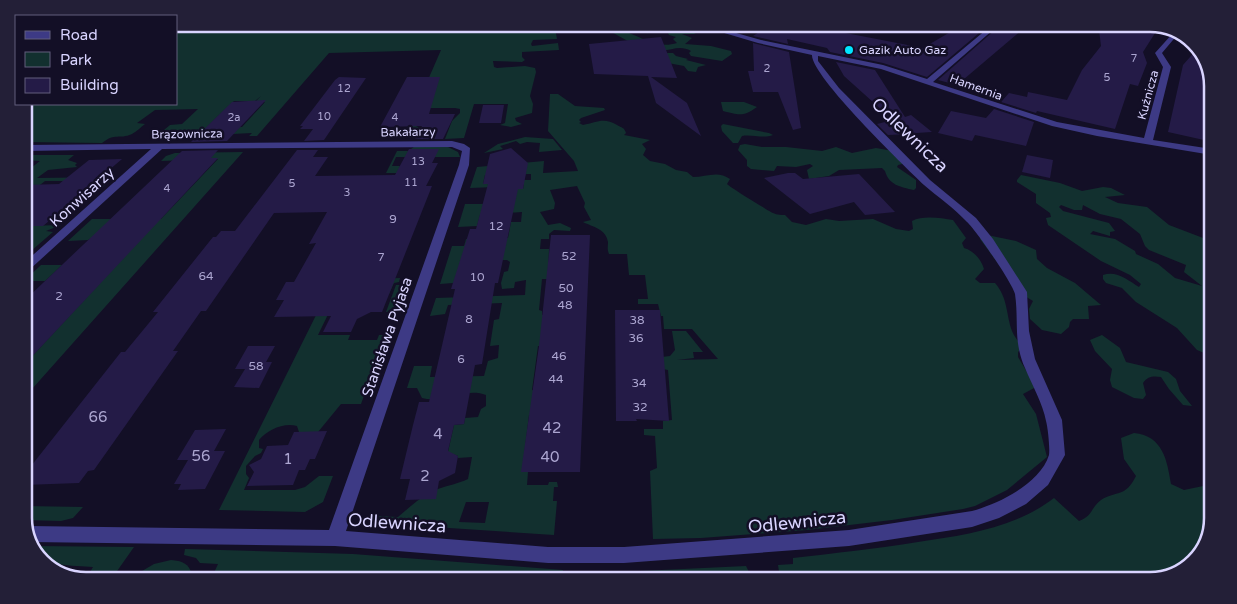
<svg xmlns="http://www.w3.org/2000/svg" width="1237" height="604" font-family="'Varela Round',sans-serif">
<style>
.green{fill:#12302f;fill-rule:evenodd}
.building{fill:#241b47}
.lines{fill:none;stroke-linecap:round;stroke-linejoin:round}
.minor{fill:#3d3a85;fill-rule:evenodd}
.poi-dot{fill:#00e5ff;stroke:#130f26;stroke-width:2}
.labels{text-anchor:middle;stroke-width:5;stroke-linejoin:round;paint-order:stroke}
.far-number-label{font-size:11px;fill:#aca6d1}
.far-poi-label{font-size:12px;fill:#d9d4ff;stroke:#130f26;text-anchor:start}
.far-street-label{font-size:12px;fill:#d9d4ff;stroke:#130f26}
.number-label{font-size:12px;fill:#aca6d1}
.street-label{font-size:15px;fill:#d9d4ff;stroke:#130f26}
.near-number-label{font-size:15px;fill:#aca6d1}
.near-street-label{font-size:18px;fill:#d9d4ff;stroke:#130f26}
.rim{fill:none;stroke:#d9d4ff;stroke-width:2.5}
</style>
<rect width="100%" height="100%" fill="#130f26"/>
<g class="green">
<path d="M176,24L639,27L611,30L555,28L557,39L533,40L531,44L532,46L558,43L559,50L522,52V57L525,60L522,62L493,61L494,67L497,68L525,66L535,68L536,72L530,96L533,104L532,113L515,118L516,121L522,124L511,127L500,125L505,123L508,104H474L464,138L445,139L452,121L460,113V109L455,108H423L416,126L419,128L416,134L404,135L441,50L329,53L257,136H249L252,133L232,134L238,127H242L265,102H255L261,96L255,101H234L205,129L216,137H166L163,134L167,130H164L170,125L182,124L198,109L155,110L137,123L145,124C141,127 136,132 132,134C118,140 116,132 102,143L24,142V104H176Z"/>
<path d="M690,27L701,28L702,30L694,34H682L692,38L685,44L711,46L731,51L732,54L722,61L691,56L689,53L691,51C679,44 670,52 658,50C648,48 636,45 628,41C621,38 617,34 610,32L614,30L670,28C666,29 649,34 646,33C640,33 636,31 629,33C643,38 658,49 677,43L673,39L676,37L669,35L668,33L680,32L677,30Z"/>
<polygon points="666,53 673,53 676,56 688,59 686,60 706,65 698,67 696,72 688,71 684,66 668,63"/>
<path d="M550,94H558L575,106L604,108L605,110L581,118L579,120L581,122L579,123L583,125C597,122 604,117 617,125C622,128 624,127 626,133L624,135L650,140L642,144L646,149L643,155L650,161L665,164L676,170L687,172L693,177C706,177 718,170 730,179L727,184C731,188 767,210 773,213C777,215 782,215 785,215L792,222L806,225L826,219L839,221L873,219L896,229L909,231L913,229L912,221C923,215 941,218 953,220L966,238L962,243L964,248C974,251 981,259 984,269L975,279L980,283H995C1008,298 1006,314 1012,331C1014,337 1020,342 1022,348L1018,352V357L1036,387L1023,394L1036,414L1047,457L1007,490L975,506L963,509L892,520L807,530L701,538L653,539L650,471L657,468L655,436L644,435V429H663V421L672,420L668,370L663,369L662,357L670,356L675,350L672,331H686L703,352H693L694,358L677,360L718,359L692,329H664L663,316H661L658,304H638V299H648L645,275H629L627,254H609C607,249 608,247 608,242C606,229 593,227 583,222L591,220L584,207L585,203L577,186L550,190L555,203L554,209L540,212L548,225L560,223L571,228L570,231L554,230L549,234V239H541L540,249H549L548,279H542L539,310L542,311V315H548L540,346H538L532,390L538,391L536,415H529L522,472H528L527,485H548L549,482H557L558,487H554L553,501H557L554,535L374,523L379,516L398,517C410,507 422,495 438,489C448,485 458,484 468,479L472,457L458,458V456L448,452L454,425L464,424L465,418L478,417L481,409L486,406V395C465,387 443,404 422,398L417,388H407L414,366H432L430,377L484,376L488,361L498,358L499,345L490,346L494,320L499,319L502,303L448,305L445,314L430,316L436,298L525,295L526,280L515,282L514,288L502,289L501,283L504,272L508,271L510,262L507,260H482L453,283L440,284L452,246H464L466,239L508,238L511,222H521L522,212L480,215L477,226L458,227L465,204H495L517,189H523L524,183L520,180H531V174L485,175L483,184H489L495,187L470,188L477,167L544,161L543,173L578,171L574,161L548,131ZM466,502H489L485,523L459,522Z"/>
<path d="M721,102H744L757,107C743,117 739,115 723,111Z"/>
<path d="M723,124L769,133L773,135C763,139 752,134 742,136L738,143H733L722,131L721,126Z"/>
<polygon points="525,137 553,139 562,150 539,152 540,143 527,142 520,144 516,141 500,146 503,149 484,153 498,144"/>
<path d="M745,144L762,147H786L822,151L836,147L852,153L876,148L893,151L906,163L898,165L897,167L916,180V188L914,190C900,187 889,185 885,171L882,168L839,170L829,176L809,179L807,170L813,166L810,164L796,167L777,166L774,171L751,169L747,166V160L738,150L740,145Z"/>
<polygon points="414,147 448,147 458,152 460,157 396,157 392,166 400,166 399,168 423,173 386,173 397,151 408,151"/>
<polygon points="243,152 24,398 24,365 143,237 91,238 88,240 68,241 92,219 161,219 218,159 161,161 166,156 175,153"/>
<path d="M24,155H74L68,160L77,163L75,165L77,167L48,170L37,178L115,177L102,188L83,189L71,181H45L31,192L85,200C80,204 39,208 29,210L24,214V168H31L40,161L24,160Z"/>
<path d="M1021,175L1060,183L1082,191L1103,187L1111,188L1125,195L1105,197L1118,203L1147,207L1169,225L1211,241L1209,355L1197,350L1177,328L1136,302L1122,288L1106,283L1103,279V275C1116,270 1128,280 1139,287L1141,284L1130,275L1101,261L1048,225L1046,218L1051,217L1050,213L1036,203V194L1017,182V180ZM1061,205L1074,210H1082L1083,205L1100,214L1121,219L1140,234L1145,246L1149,250L1186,265L1184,272L1202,286L1175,278L1158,264L1136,254L1135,251L1115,239L1090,234L1093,231L1110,236V232L1115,231L1109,223L1063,211L1059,207Z"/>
<polygon points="61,225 46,231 53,232 24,257 24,226"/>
<polygon points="987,235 1016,241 1036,250 1037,259 1047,268 1075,283 1101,305 1088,306 1089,319 1073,319 1070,322 1069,327 1061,334 1042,330 1030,319 1029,309 1033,301 1020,293 980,239 981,236"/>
<polygon points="41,265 62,265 45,281 24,281"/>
<path d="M400,278L399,282L394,283L389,294H338L318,335H350L348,340H377L379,335H386L361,404H341L318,432H299L297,426C284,422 267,430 259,440V448L263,449L261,453L255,456L246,466V474L249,478L244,490H295L305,487L319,476H333L323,502L305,512L219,510L333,281Z"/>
<polygon points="396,285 406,285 395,312 386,312"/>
<path d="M1102,335L1120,348L1126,362L1168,372L1176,379L1180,391L1192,406L1183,405L1169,389L1161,377C1153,376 1148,376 1143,383L1146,395L1143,399L1134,398L1112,387L1110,380L1112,369L1095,351L1090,340Z"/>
<path d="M1134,433C1163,436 1167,460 1171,484L1184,490L1208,485L1207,545L1185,570L1151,580L780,578L778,565L793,564V558C835,553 876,549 918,542C966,535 1015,528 1054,498L1079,521C1093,516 1091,507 1101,500C1117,490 1125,498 1136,476L1124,459L1121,438Z"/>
<polygon points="24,506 83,507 73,518 61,521 24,520"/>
<path d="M32,546L134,547L115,574H89L93,567C74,565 40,568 32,546Z"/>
<polygon points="185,549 353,554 563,570 562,577 213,575 218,564 200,563 196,558 184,555"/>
<path d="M171,560C182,561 189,563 192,575L137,574L154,564Z"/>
<polygon points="746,566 752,578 570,577 571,571 619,572"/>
</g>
<g class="building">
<polygon points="765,28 820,28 923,48 952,31 979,33 927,77 883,63 830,52 827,48 787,39 788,44 753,36"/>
<polygon points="996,29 1023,29 957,85 938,80"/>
<polygon points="1099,30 1157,30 1143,52 1147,63 1138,86 1130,84 1115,129 1037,111 1036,113 1001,102 1009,93 1027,97 1028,92 1067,100 1082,70 1101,46"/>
<polygon points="661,37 677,78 651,77 687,103 701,136 656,103 648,76 594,74 589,44"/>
<polygon points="753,43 789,52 801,128 793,130 778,92 753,92 748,71 754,71"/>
<polygon points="1198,48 1203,52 1213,83 1212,124 1207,123 1204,140 1168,132 1183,65"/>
<polygon points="836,62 875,70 905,117 911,115 932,132 916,133 913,137 909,134 888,135 877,124 893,120 844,76"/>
<polygon points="339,77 366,78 324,140 304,141 313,129 300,129 303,126 300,126 335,80"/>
<polygon points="407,77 440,77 429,114 455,114 443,139 415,139 422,126 380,127"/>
<polygon points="266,100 227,141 191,142 232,102"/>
<polygon points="483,105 504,105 501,123 479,123"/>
<polygon points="994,109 1034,122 1026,146 975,135 972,141 938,133 951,111 986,118"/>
<polygon points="511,148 528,163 523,189 518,189 498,283 495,283 482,364 475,365 464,424 454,425 448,451 458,456 455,473 439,481 436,499 405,500 410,479 400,479 413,425 419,402 429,402 455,289 451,289 470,229 476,229 488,184 483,184 490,154"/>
<polygon points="409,149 439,149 432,163 438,163 426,186 432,186 382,312 371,312 357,319 351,332 323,332 331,316 274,317 284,300 276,300 286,282 294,282 316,243 309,244 327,212 274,213 206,311 201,311 173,351 178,351 94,470 88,471 79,483 24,485 24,475 121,352 125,352 158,312 153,312 213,237 216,237 221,231 235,231 297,150 318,150 313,157 328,157 315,176 395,175"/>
<polygon points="218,150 211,158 218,158 24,365 24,301 182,151"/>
<polygon points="1027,155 1053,160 1050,178 1022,172"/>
<polygon points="122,159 43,226 24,226 24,185 59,184 89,160"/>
<polygon points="788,173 795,173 803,179 859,174 895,212 865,215 854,202 810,214 764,178"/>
<polygon points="551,235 590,235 580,472 521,472 539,346"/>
<polygon points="615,310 660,310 669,421 636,419 637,421 616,421"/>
<polygon points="248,346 275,346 266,362 272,362 259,388 234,387 245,369 235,369"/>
<polygon points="226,429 214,451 225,451 205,489 178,490 181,484 174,484 188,460 177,460 195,430"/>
<polygon points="327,431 315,459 310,459 305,470 299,470 293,485 247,486 254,472 249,465 261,459 267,446 288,445 294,432"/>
</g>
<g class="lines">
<path class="minor" d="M704,27H715L761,40L883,65L927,79L987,29H994L933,82L1057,122L1144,138L1163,67L1155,53L1173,33L1178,34L1162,53L1171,67L1153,140L1212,149V155L1097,136L1052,126L881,69L818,56V61L839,88L930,180L976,218L993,239L1027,292L1029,331L1035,359L1062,420L1065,455L1048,485L1026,504L999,518L972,527L849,546L624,563H548L335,546L31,542L26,527L28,526L329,530L459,165L462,151L452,147L162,149L28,271L24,273V263L151,149L24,151V145L452,141L464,144L470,148L469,165L346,531L548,547H624L849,530L972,511C998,504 1040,484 1049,455C1050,449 1048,428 1046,421C1043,404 1032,385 1025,368C1013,340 1019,322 1015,294C1013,284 976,230 967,222C954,208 938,197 924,185C904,166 811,76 812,55L758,43Z"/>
</g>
<circle class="poi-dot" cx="849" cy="50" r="5"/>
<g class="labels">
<g class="far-number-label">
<text x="1134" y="62">7</text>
<text x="767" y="72">2</text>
<text x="1107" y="81">5</text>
<text x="344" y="92">12</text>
<text x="324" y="120">10</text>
<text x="234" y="121">2a</text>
<text x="395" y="121">4</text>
<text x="418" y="165">13</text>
<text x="411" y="186">11</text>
<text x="292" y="187">5</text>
<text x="167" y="192">4</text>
<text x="347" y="196">3</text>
</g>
<g class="far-poi-label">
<text x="859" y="54">Gazik Auto Gaz</text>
</g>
<g class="far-street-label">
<text transform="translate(976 87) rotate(20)" y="4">Hamernia</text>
<text transform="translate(1148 95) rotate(-75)" y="4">Kuźnicza</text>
<text transform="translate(408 132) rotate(-1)" y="4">Bakałarzy</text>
<text transform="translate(187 134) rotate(-1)" y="4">Brązownicza</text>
</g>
<g class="number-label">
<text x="393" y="223">9</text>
<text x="496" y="230">12</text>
<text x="569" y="260">52</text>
<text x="381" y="261">7</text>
<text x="206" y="280">64</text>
<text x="477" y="281">10</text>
<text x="566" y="292">50</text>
<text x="59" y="300">2</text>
<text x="565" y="309">48</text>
<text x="469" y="323">8</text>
<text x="637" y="324">38</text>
<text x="636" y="342">36</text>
<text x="559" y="360">46</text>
<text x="461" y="363">6</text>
<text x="256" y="370">58</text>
<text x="556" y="383">44</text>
<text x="639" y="387">34</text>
<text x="640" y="411">32</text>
</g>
<g class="street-label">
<text transform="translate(82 197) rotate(-42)" y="5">Konwisarzy</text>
<text transform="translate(387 337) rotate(-71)" y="5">Stanisława Pyjasa</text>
</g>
<g class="near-number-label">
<text x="98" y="422">66</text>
<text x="552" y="433">42</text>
<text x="438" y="439">4</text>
<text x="201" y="461">56</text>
<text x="550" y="462">40</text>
<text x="288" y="464">1</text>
<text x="425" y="481">2</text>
</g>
<g class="near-street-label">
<text transform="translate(910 135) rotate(44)" y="6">Odlewnicza</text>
<text transform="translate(797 522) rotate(-6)" y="6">Odlewnicza</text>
<text transform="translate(397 523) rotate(4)" y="6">Odlewnicza</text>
</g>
</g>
<path d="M0 0H1237V604H0ZM86 32H1150A54 54 0 0 1 1204 86V518A54 54 0 0 1 1150 572H86A54 54 0 0 1 32 518V86A54 54 0 0 1 86 32Z" fill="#231f37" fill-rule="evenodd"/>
<path class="rim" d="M86 32H1150A54 54 0 0 1 1204 86V518A54 54 0 0 1 1150 572H86A54 54 0 0 1 32 518V86A54 54 0 0 1 86 32Z"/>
<rect x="15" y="15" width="162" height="90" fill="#130f26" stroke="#625e7d"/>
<rect x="25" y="31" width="25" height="8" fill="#3d3a85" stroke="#625e7d"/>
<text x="60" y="40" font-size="15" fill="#d9d4ff">Road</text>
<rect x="25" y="52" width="25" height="15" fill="#12302f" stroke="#625e7d"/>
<text x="60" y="65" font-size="15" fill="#d9d4ff">Park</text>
<rect x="25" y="78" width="25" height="15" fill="#241b47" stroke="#625e7d"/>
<text x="60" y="90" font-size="15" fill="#d9d4ff">Building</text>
</svg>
